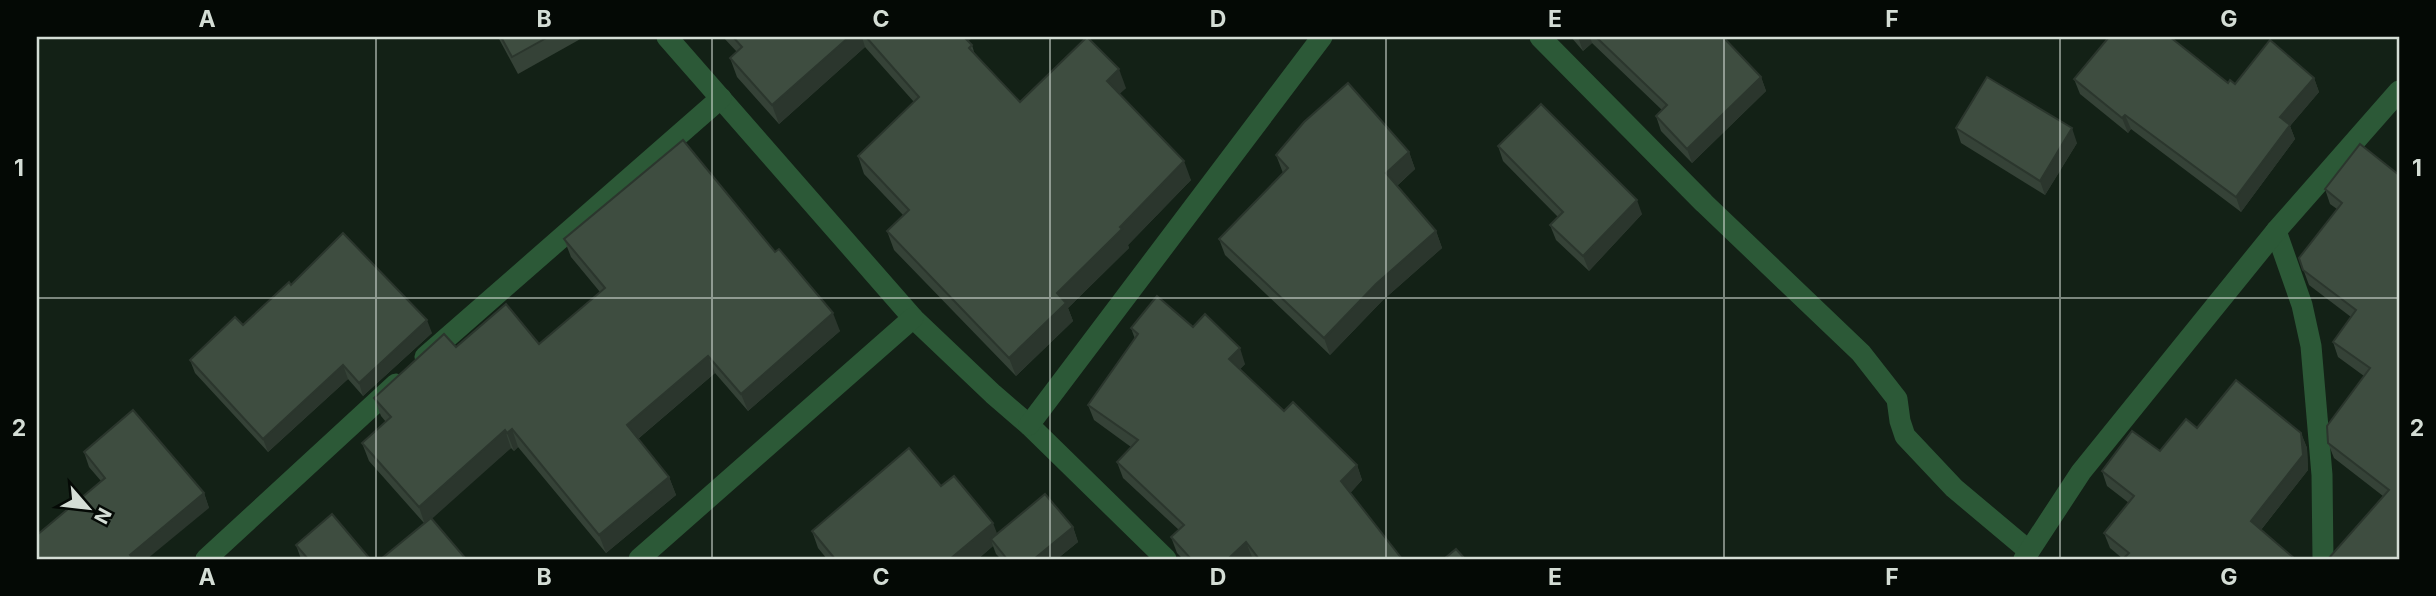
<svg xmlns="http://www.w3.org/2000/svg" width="2436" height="596" font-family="Inter,sans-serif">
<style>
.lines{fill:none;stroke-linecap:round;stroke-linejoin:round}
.minor{stroke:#2c5937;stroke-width:21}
.wall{fill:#354237}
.shaded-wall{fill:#2b362d}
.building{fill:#3e4d40;stroke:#2b362d;stroke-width:2}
.grid{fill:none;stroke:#d4ddd5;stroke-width:2;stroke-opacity:0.55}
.neatline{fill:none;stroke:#d4ddd5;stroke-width:2.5}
.grid-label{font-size:23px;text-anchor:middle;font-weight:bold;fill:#d4ddd5}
</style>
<rect width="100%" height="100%" fill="#132116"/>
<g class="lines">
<g class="minor">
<polyline points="667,37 913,318 993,394 1029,425 1166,559"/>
<polyline points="1540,37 1704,203 1861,353 1897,399 1900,421 1905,436 1954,488 2029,551"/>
<polyline points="2276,231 2302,305 2311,346 2322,475 2323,559"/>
<polyline points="425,357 721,98"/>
<polyline points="1029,425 1322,37"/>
<polyline points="206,559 396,384"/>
<polyline points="639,559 913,318"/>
<polyline points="2024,559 2081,472 2276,231 2399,91"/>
</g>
</g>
<g class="wall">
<polygon points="498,37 584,37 518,74"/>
<polygon points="723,37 973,37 968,41 972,45 975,55 1020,102 1126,88 1119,94 1191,180 1128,245 1129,248 1068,308 1073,321 1016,376 894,250 887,231 903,215 864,174 858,156 914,102 865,47 779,124 737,77 730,58 737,52"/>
<polygon points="1571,37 1723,37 1761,77 1766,91 1692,163 1661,131 1656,116 1662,110 1592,43 1583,51"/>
<polygon points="2314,78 2319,92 2290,126 2295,139 2241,212 2131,129 2128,133 2080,94 2074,79 2235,84"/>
<polygon points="1956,128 2077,143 2045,195 1961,143"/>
<polygon points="2360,144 2399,559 2383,496 2334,458 2328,443 2364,376 2338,357 2333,342 2351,317 2309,285 2299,258 2337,209 2330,204 2325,189"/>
<polygon points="1498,146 1642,214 1589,271 1556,240 1550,225 1558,217 1503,161"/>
<polygon points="1409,152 1415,169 1397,186 1436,231 1442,248 1382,301 1330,355 1225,255 1219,239 1283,173 1276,155"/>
<polygon points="564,239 775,252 840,331 748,411 715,373 638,439 669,477 676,495 606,553 518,447 514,451 511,448 424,523 369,461 362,443 386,422 381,416 374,398 456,347 539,344 600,292 571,257"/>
<polygon points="291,285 432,333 363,396 348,379 268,452 195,373 190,360 243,325"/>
<polygon points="1193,327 1245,364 1239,370 1284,411 1357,465 1362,480 1350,493 1402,559 1253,559 1252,557 1250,559 1183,559 1177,553 1171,537 1179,530 1123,478 1117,462 1131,447 1094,420 1088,405 1135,339 1131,328"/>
<polygon points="2197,428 2301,433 2307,448 2308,470 2261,530 2123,559 2110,548 2104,533 2129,503 2107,486 2102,471 2160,451"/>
<polygon points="84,452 204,493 209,508 101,481 89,467"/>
<polygon points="941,486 997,534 1073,527 1078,542 1057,559 1001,559 996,554 993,546 978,559 827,559 818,548 812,531"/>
<polygon points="296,545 370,559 301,559"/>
</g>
<g class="shaded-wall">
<polygon points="849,37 862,37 865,47 779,124 772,105"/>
<polygon points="959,37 973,37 963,46"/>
<polygon points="1578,37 1590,37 1592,43 1583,51"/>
<polygon points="1119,69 1126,88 1113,100 1107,81"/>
<polygon points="1761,77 1766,91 1692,163 1687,149"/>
<polygon points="2314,78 2319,92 2290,126 2295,139 2241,212 2236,197 2280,117"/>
<polygon points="2125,115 2131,129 2128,133 2122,118"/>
<polygon points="2072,128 2077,143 2045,195 2040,181"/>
<polygon points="1409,152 1415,169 1392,190 1386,173"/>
<polygon points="1184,161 1191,180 1128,245 1129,248 1068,308 1073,321 1016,376 1009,358 1057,293"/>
<polygon points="1637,200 1642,214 1589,271 1583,256"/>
<polygon points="1436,231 1442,248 1382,301 1330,355 1324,338 1376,284"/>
<polygon points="833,313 840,331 748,411 741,394"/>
<polygon points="427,320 432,333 363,396 359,383"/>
<polygon points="1240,348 1245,364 1234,375 1229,359"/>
<polygon points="708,356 715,373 633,443 627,425"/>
<polygon points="343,365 348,379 268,452 263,439"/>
<polygon points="512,429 518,447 514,451 507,433"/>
<polygon points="505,430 511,448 425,525 419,507"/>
<polygon points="2301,433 2307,448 2308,470 2256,536 2251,521"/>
<polygon points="1357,465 1362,480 1347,497 1341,481"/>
<polygon points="669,477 676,495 606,553 599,535"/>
<polygon points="204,493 209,508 147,559 131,559 130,555"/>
<polygon points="993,523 1000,541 991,539 993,546 978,559 950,559"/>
<polygon points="1073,527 1078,542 1057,559 1034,559"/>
<polygon points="1246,542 1252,557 1250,559 1228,559"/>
</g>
<g class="building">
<polygon points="501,37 548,37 512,57"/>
<polygon points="733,37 849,37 772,105 730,58 742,47"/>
<polygon points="866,37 964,37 972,45 969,48 1020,102 1087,37 1119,69 1107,81 1184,161 1120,227 1122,229 1057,293 1066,303 1009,358 887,231 909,210 858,156 919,97"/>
<polygon points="1596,37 1723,37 1761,77 1687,149 1656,116 1667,105"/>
<polygon points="2109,37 2170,37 2228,83 2230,80 2235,84 2270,40 2314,78 2280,117 2290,125 2236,197 2125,115 2122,118 2074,79"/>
<polygon points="1987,77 2072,128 2040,181 1956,128"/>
<polygon points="1348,83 1409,152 1386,173 1436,231 1376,284 1324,338 1219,239 1288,168 1276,155 1304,122"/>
<polygon points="1541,104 1637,200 1583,256 1550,225 1563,212 1498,146"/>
<polygon points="683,140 775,252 779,249 833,313 741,394 708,356 627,425 669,477 599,535 512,429 507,433 505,430 419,507 362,443 391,417 374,398 444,334 456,347 506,304 539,344 605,288 564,239"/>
<polygon points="2360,144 2399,175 2399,559 2328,559 2389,490 2328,443 2327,426 2370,368 2333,342 2356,310 2303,270 2299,258 2342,203 2325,189"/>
<polygon points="343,233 427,320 359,383 343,365 263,439 190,360 235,317 243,325 289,282 291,285"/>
<polygon points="1157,296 1193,327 1205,314 1240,348 1229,359 1284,411 1293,402 1357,465 1341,481 1402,559 1259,559 1246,542 1228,559 1191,559 1171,537 1184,525 1117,462 1138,440 1088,405 1138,334 1131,328"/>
<polygon points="2236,380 2301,433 2303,455 2251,521 2295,559 2123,559 2129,553 2104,533 2134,496 2102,471 2132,431 2160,451 2186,419 2197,428"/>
<polygon points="133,410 204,493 130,555 133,559 37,559 37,535 105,478 84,452"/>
<polygon points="909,448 941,486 954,476 993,523 950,559 835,559 812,531"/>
<polygon points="1045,494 1073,527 1034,559 1007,559 991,539"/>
<polygon points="332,514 370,559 308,559 296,545"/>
<polygon points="431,518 466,559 381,559"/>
<polygon points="1456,549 1465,559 1444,559"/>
</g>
<path class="grid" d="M376,37V559M712,37V559M1050,37V559M1386,37V559M1724,37V559M2060,37V559M37,298H2399"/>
<rect width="2436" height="596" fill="none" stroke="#040905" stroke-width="77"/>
<g transform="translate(88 508) rotate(118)" stroke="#040905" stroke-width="5" paint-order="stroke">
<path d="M0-5L12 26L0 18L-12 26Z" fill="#d4ddd5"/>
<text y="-10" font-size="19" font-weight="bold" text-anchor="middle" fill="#d4ddd5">N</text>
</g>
<rect x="38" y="38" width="2360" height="520" class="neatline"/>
<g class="grid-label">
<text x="207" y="27">A</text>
<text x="544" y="27">B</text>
<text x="881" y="27">C</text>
<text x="1218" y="27">D</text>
<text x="1555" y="27">E</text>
<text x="1892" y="27">F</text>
<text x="2229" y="27">G</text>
<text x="19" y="176">1</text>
<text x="2417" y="176">1</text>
<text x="19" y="436">2</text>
<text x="2417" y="436">2</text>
<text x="207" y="585">A</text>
<text x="544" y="585">B</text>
<text x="881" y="585">C</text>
<text x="1218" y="585">D</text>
<text x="1555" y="585">E</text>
<text x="1892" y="585">F</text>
<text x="2229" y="585">G</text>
</g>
</svg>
